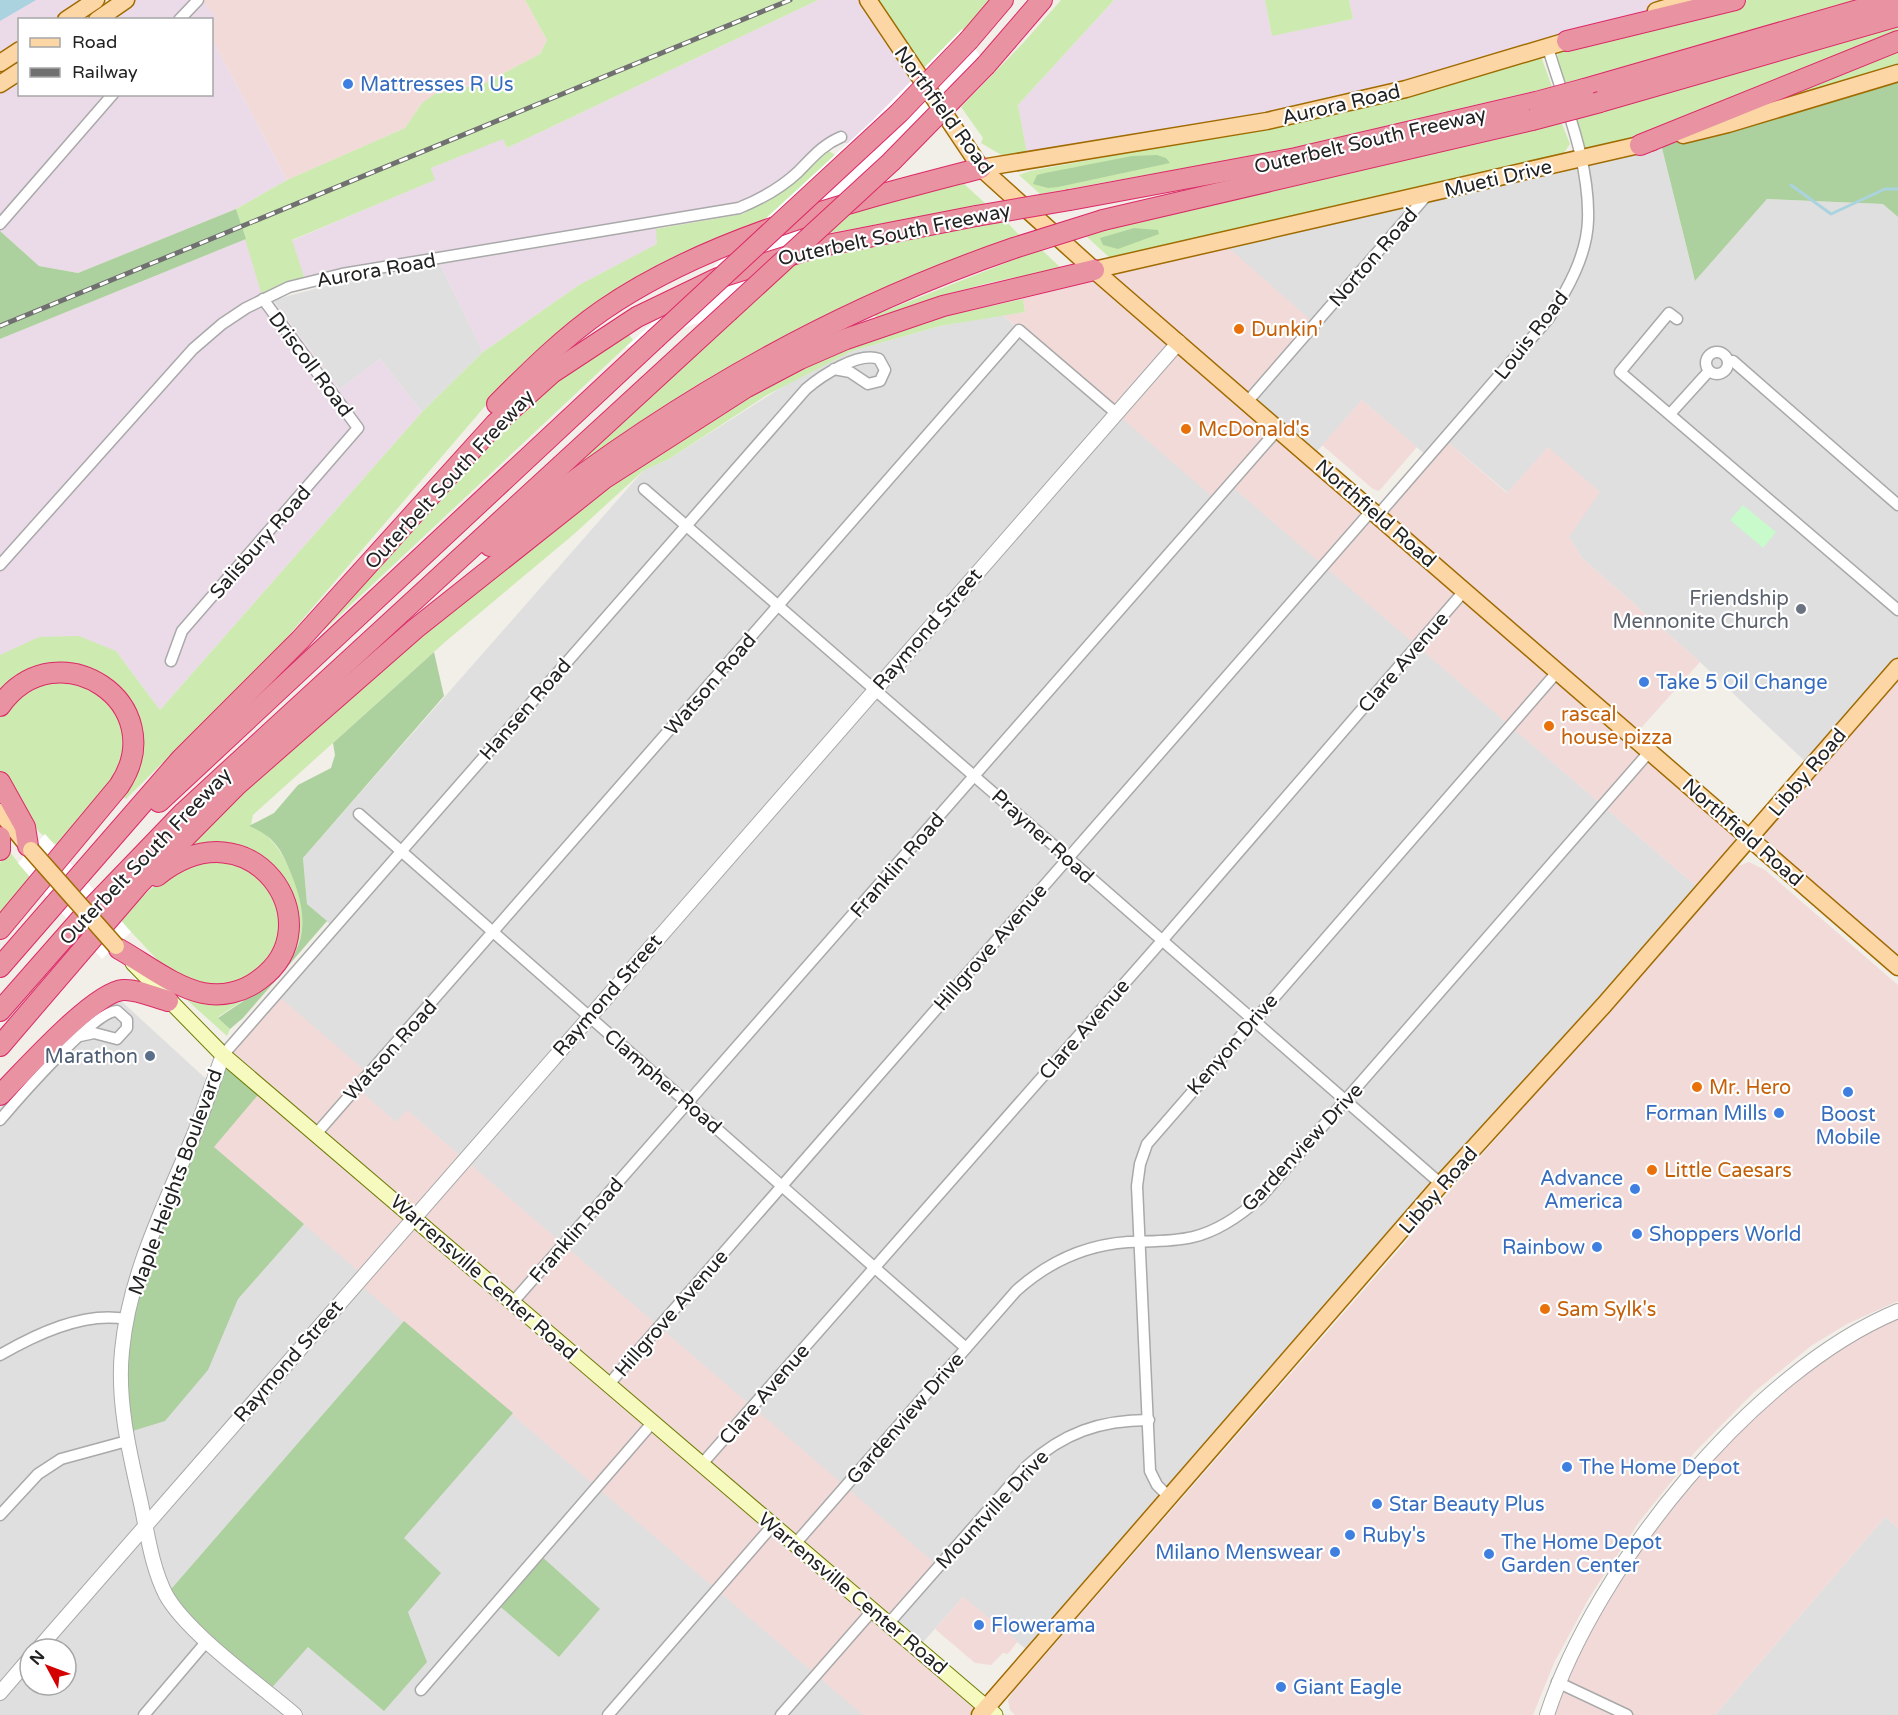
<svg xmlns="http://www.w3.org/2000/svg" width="1898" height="1715" font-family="'Varela Round',sans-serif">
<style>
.residential{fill:#e0dfdf;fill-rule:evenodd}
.commercial{fill:#f2dad9}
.industrial{fill:#ebdbe8}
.grass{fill:#cdebb0}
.forest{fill:#add19e}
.park{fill:#c8facc}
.water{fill:#aad3df}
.pier{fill:#fff}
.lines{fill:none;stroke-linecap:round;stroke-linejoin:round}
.stream{stroke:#aad3df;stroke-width:3}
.minor-casing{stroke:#a9a9a9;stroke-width:13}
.tertiary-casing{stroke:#a9a9a9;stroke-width:16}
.secondary-casing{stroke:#707d05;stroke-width:17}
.primary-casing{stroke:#a06b00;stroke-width:19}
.motorway-casing{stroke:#dc2a67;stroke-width:22}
.minor{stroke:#fff;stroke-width:10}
.tertiary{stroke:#fff;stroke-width:14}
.secondary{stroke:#f7fabf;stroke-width:15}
.primary{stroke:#fcd6a4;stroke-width:16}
.motorway{stroke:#e892a2;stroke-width:20}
.rail-casing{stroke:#707070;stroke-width:5}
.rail{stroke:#fff;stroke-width:3;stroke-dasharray:9;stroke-linecap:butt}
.primary-bridge-casing{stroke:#a06b00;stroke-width:19;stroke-linecap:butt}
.motorway-bridge-casing{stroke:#dc2a67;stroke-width:22;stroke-linecap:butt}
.primary-bridge{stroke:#fcd6a4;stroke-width:16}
.motorway-bridge{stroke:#e892a2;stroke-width:20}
.shop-dot{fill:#3f7fe0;stroke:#fff;stroke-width:2}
.food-dot{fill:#e8710a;stroke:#fff;stroke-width:2}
.worship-dot{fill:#6b7280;stroke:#fff;stroke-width:2}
.service-dot{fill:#5c6f8a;stroke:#fff;stroke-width:2}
.labels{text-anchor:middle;stroke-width:4.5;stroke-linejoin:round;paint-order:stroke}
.shop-label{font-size:20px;fill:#366cbe;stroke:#fff;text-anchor:start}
.street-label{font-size:20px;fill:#222;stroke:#fff}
.food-label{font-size:20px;fill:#c56008;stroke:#fff;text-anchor:start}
.worship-label{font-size:20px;fill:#5b616d;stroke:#fff;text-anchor:end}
.service-label{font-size:20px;fill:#4e5e75;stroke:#fff;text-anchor:end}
</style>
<rect width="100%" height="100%" fill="#f2efe9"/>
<g class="residential">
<polygon points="1660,140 1695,281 1767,199 1883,204 1898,217 1898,667 1811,767 1700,662 1582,558 1569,538 1548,447 1508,493 1444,439 1428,457 1362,400 1312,457 1248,401 1221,241"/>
<polygon points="440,264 483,352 422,412 380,359 340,389 273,300 364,276"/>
<polygon points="1003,315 1019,330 1230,484 1703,892 1033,1655 963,1597 918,1648 889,1623 844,1488 408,1111 396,1123 356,1088 276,994 334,928 307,904 303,858 643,471 669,459 801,375 852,351 940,326"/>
<path d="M119,999L229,1100L363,1275L870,1715H0V1108L90,1016ZM30,1649H66V1685H30Z"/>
<polygon points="1885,1517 1898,1528 1898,1715 1715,1715"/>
</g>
<g class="commercial">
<polygon points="188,0 525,0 547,40 540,54 476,88 456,85 422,103 405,128 287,180 212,39 212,20"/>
<polygon points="1221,241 1315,324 1248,401 1378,515 1444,439 1507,493 1548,447 1600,492 1569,537 1582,558 1700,662 1633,737 1750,838 1898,667 1898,967 1750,839 1703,892 1230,485 1216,500 1003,315 1025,312 1021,288"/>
<polygon points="1362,400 1417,447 1379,491 1373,489 1322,445"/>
<polygon points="1749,862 1765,870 1898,985 1898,1301 1847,1324 1811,1346 1754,1392 1695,1452 1639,1522 1589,1598 1554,1663 1533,1715 1015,1715 1010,1710 1008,1700 1013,1692 1678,930 1735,867"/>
<polygon points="276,994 369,1074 357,1088 396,1122 407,1110 939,1567 889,1624 986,1708 980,1715 863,1715 357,1282 363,1275 213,1146 262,1089 223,1055"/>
<polygon points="1898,1311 1898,1528 1885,1517 1715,1715 1547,1715 1557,1682 1648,1529 1792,1375"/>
<polygon points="963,1597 1018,1641 1008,1654 1003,1653 991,1665 975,1663 935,1629"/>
</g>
<g class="industrial">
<polygon points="0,0 85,0 55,19 20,20 19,43 0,55"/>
<polygon points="126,0 202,0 216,18 212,23 212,20 97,20"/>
<polygon points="818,0 868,0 928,89 856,153 840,137 759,200 656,223 658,244 579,285 483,352 437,258 306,283 291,241 434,180 431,168 503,138 507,148"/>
<polygon points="1114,0 1265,0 1272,35 1353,19 1349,0 1691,0 1406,89 1028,161 1018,105"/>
<polygon points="212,39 287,180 236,209 78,273 39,266 0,231 0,84 19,71 20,94 212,94"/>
<polygon points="246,239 262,286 340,389 380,359 422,412 160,710 116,651 0,655 0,339"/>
</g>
<g class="grass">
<polygon points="525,0 818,0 507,148 503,139 431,168 435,180 292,240 306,283 263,299 236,209 287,180 405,128 422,103 435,94 456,85 476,88 540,54 547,40"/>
<polygon points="868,0 1003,0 928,89"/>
<polygon points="1061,0 1114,0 1018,105 1027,154 1003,156 981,143 983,138 961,107 1024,42"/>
<polygon points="1265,0 1349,0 1353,19 1272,36"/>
<path d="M1748,0H1857L1563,84C1559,73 1553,61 1560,50Z"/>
<polygon points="1898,26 1898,36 1678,125 1592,151 1584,149 1575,119"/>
<polygon points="1898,49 1898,65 1826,90 1751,107"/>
<polygon points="1541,56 1552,87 1279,151 1040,194 1019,175 1030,171 1329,116"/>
<polygon points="1557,124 1562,124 1570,144 1562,156 1111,259 1085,235 1200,206"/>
<polygon points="829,151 835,155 748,235 708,246 498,391 272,655 126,799 120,794 136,729 74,668 0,697 0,655 39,637 79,636 116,651 160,710 422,412 483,352 579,285 657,244 656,229 743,214 785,188"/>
<polygon points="962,182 987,205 829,233 856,209"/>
<polygon points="1005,220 1021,237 658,413 566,473 804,256"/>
<path d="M1038,250L1043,251L1060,267L1049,275C1013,271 913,304 877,319L875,315Z"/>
<path d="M1023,299L1025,312L940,326L852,351L767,395L669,459L643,471L573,535L445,642L253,815L251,825C274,837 283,854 293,877C323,956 276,978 218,1017L230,1029L227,1036L169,984L222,999L292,947L282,876L184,847L361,684L542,533L718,412L807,365L870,338L951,315Z"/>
<polygon points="627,332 633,340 323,631 319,628 482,448 552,380"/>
<polygon points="69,679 111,699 127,742 123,772 59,847 39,832 0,775 0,717 28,686"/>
<polygon points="5,846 32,880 0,918 0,864"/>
<polygon points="201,858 238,862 273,889 281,929 277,949 250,979 212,990 164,967 119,919 157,883"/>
</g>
<g class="forest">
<polygon points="1898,73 1898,217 1883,204 1767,199 1695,281 1660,140"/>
<polygon points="1157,155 1166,158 1170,163 1058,187 1048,188 1033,184 1037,175 1045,173 1132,156"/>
<polygon points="236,209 246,239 0,339 0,231 39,266 78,273"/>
<polygon points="1134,228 1158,230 1159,234 1118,249 1103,245 1100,238"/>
<path d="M434,652L444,696L303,858L307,904L327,921L243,1018L230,1029L218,1018C277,978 324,956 292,876C282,851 276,837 249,826L274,813L298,785L331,768L335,755L333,743Z"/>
<polygon points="223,1055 263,1089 214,1147 304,1224 238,1299 208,1370 165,1421 126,1433 126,1319"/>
<polygon points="404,1321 513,1413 404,1538 441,1573 408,1612 427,1662 384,1711 308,1647 268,1692 166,1595"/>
<polygon points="539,1554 600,1609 559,1657 496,1603"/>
</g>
<polygon class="park" points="1743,505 1776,532 1763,548 1730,520"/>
<polygon class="water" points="0,0 36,0 0,21"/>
<g class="pier">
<polygon points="962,29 992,74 893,174 751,305 625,348 873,120"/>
<polygon points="45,834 131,932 102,959 18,863"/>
</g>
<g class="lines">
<polyline class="stream" points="1791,185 1831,214 1885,189 1898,189"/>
<defs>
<g id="minor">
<polyline points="179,20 198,0"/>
<polyline points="0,224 113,94"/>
<polyline points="1677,319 1669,313 1620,372 1898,610"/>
<circle cx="1717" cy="363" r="11"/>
<polyline points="1728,361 1733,361 1898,505"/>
<polyline points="1248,401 1428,194"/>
<polyline points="1670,414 1709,371"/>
<path d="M644,489C911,719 1175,953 1441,1184"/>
<path d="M1378,515L1549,318C1568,289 1587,255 1588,220C1590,162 1564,102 1548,48"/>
<path d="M0,565L193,349L222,324L246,308L289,287L342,274L739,208C761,199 781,188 798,172C812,158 822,145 841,137"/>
<polyline points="171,661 182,631 358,428 263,299"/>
<polyline points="359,814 966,1348"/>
<path d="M223,1055L806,389C821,376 859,351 879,359L885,370L880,381L868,384L850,372L834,369"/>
<path d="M0,1120C17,1100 95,1010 117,1011L127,1020V1028L117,1039L94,1033L80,1036"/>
<polyline points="316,1134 1019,330 1116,413"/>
<polyline points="513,1302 1279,428"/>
<path d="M0,1355C36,1334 84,1311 126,1319"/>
<polyline points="609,1384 1372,510"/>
<polyline points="701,1465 1167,935 1465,590"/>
<polyline points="1171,1499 1157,1485 1150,1471 1137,1186 1140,1164 1147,1144 1558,671"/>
<polyline points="0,1515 38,1474 61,1459 127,1441"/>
<path d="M795,1544L1016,1291C1048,1262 1085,1245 1128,1242C1150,1241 1172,1242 1193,1237C1218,1231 1241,1215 1260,1198L1650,751"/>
<path d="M889,1623L1027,1466C1063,1433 1100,1420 1149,1420"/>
<polyline points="1557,1682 1627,1715"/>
<polyline points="421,1690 653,1422"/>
<polyline points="144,1715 207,1641"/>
<polyline points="608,1715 773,1525"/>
<polyline points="781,1715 873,1610"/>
</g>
<g id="tertiary">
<path d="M223,1055C213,1081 205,1107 195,1132C166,1203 129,1274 122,1351C117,1400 129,1451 140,1499C147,1530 151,1566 166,1595C188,1634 259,1684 295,1715"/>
<polyline points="38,1649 1179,342"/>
<polyline points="0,1693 30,1658"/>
<path d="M1547,1715C1595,1567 1753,1371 1898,1311"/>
</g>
<polyline id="secondary" points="133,963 223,1055 995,1715"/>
<g id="primary">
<polyline points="868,0 981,168 1094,270 1898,967"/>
<polyline points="1656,11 1691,0"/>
<polyline points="66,20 96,0"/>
<polyline points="97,20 126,0"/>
<polyline points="0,63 20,50"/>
<polyline points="0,84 20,71"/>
<polyline points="1683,135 1728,124 1898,73"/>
<polyline points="981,168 1267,121 1406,89 1577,38"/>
<polyline points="1094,270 1652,142"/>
<polyline points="0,812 29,847"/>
<polyline points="980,1715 1441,1184 1604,1005 1898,667"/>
</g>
<g id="motorway">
<polyline points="969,40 1003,0"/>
<polyline points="1567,41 1735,0"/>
<polyline points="986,65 1042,0"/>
<polyline points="1584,89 1893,0"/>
<polyline points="1600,102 1898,16"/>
<polyline points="1640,145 1898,41"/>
<polyline points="1070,200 1296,158 1536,102"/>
<polyline points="1103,220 1532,120"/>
<path d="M497,404C530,371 564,337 603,310C712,235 855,201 981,168"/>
<path d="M490,546C648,416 821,314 1014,248"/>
<path d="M0,706C57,626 174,704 119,786L0,929"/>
<polyline points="0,782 25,827 28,846"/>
<polyline points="159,802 655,339"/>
<polyline points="0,837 0,850"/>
<path d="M119,949C144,963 174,987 203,993C222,997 243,992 259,980C336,925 251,800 157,876"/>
<polyline points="0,967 181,759 300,640 495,424 552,373 637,317 718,278 817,247 976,216"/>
<polyline points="0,1011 79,921 184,812 728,312"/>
<polyline points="0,1046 139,884 237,785 415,629 605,478 745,388 800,359 846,339 943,306 1094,270"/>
<path d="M0,1095C23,1072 94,992 123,990C137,989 153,997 168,1001"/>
</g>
</defs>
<use href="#minor" class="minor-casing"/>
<use href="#tertiary" class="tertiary-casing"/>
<use href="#secondary" class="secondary-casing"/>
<use href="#primary" class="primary-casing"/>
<use href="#motorway" class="motorway-casing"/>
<use href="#minor" class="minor"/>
<use href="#tertiary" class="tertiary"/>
<use href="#secondary" class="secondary"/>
<use href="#primary" class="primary"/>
<use href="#motorway" class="motorway"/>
<defs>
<polyline id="rail" points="0,326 790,0"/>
</defs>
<use href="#rail" class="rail-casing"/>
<use href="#rail" class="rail"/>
<defs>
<polyline id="primary-bridge" points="31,850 116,946"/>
<g id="motorway-bridge">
<polyline points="1536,102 1584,89"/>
<polyline points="1532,120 1600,102"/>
<polyline points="976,216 1070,200"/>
<polyline points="1014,248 1103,220"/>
<polyline points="728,312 891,162 986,65"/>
<polyline points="655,339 899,113 969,40"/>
</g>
</defs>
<use href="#primary-bridge" class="primary-bridge-casing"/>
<use href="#motorway-bridge" class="motorway-bridge-casing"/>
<use href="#primary-bridge" class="primary-bridge"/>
<use href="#motorway-bridge" class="motorway-bridge"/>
</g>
<g class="shop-dot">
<circle cx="348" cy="84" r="6"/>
<circle cx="1644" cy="682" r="6"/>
<circle cx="1848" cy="1092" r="6"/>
<circle cx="1779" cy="1113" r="6"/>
<circle cx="1635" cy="1189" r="6"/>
<circle cx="1637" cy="1234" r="6"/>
<circle cx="1597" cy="1247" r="6"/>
<circle cx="1567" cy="1467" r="6"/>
<circle cx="1377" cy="1504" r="6"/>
<circle cx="1350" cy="1535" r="6"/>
<circle cx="1335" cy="1552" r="6"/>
<circle cx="1489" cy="1554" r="6"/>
<circle cx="979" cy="1625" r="6"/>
<circle cx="1281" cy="1687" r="6"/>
</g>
<g class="food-dot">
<circle cx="1239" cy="329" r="6"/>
<circle cx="1186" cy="429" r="6"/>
<circle cx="1549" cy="726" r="6"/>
<circle cx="1697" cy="1087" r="6"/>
<circle cx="1652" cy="1170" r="6"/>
<circle cx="1545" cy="1309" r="6"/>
</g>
<circle class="worship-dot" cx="1801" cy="609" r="6"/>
<circle class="service-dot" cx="150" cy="1056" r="6"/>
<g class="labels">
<g class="shop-label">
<text x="360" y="91">Mattresses R Us</text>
<text x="1656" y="689">Take 5 Oil Change</text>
<text x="1767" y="1120" text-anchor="end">Forman Mills</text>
<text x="1848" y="1121" text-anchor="middle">Boost<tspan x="1848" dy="23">Mobile</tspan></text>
<text x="1623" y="1185" text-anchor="end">Advance<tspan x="1623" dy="23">America</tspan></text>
<text x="1649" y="1241">Shoppers World</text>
<text x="1585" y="1254" text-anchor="end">Rainbow</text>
<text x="1579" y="1474">The Home Depot</text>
<text x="1389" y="1511">Star Beauty Plus</text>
<text x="1362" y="1542">Ruby's</text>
<text x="1501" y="1549">The Home Depot<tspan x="1501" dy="23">Garden Center</tspan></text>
<text x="1323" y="1559" text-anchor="end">Milano Menswear</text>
<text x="991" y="1632">Flowerama</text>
<text x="1293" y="1694">Giant Eagle</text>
</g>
<g class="street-label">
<text transform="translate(1341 104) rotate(-13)" y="7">Aurora Road</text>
<text transform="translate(944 110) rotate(54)" y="7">Northfield Road</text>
<text transform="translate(1370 140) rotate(-13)" y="7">Outerbelt South Freeway</text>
<text transform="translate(1498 178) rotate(-13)" y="7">Mueti Drive</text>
<text transform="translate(894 234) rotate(-12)" y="7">Outerbelt South Freeway</text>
<text transform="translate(1373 257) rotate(-49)" y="7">Norton Road</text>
<text transform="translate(376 270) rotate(-10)" y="7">Aurora Road</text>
<text transform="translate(1531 335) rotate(-52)" y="7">Louis Road</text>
<text transform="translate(311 364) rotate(53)" y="7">Driscoll Road</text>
<text transform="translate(449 479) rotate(-47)" y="7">Outerbelt South Freeway</text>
<text transform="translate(1376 513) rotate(41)" y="7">Northfield Road</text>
<text transform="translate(260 542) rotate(-49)" y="7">Salisbury Road</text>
<text transform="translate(927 629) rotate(-49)" y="7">Raymond Street</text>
<text transform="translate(1403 662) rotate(-49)" y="7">Clare Avenue</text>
<text transform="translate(710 684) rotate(-49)" y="7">Watson Road</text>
<text transform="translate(525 709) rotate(-49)" y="7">Hansen Road</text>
<text transform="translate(1807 772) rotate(-50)" y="7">Libby Road</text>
<text transform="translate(1743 832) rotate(41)" y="7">Northfield Road</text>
<text transform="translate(1043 836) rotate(42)" y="7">Prayner Road</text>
<text transform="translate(145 856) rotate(-46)" y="7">Outerbelt South Freeway</text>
<text transform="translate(897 865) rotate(-49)" y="7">Franklin Road</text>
<text transform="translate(990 947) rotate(-49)" y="7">Hillgrove Avenue</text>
<text transform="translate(607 995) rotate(-49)" y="7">Raymond Street</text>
<text transform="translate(1084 1029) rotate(-49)" y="7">Clare Avenue</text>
<text transform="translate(1232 1044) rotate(-49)" y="7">Kenyon Drive</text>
<text transform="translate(390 1050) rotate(-48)" y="7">Watson Road</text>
<text transform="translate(663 1081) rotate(41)" y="7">Clampher Road</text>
<text transform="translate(1302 1147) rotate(-47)" y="7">Gardenview Drive</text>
<text transform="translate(175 1182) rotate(-70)" y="7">Maple Heights Boulevard</text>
<text transform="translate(1438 1190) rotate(-49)" y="7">Libby Road</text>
<text transform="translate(576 1230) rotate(-49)" y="7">Franklin Road</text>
<text transform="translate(484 1277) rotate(41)" y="7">Warrensville Center Road</text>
<text transform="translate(671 1313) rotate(-49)" y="7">Hillgrove Avenue</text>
<text transform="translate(288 1361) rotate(-49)" y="7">Raymond Street</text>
<text transform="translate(764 1394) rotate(-49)" y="7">Clare Avenue</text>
<text transform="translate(905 1418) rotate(-49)" y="7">Gardenview Drive</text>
<text transform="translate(992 1509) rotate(-47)" y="7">Mountville Drive</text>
<text transform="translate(853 1593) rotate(40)" y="7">Warrensville Center Road</text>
</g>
<g class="food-label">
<text x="1251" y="336">Dunkin'</text>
<text x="1198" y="436">McDonald's</text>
<text x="1561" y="721">rascal<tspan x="1561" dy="23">house pizza</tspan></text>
<text x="1709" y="1094">Mr. Hero</text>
<text x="1664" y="1177">Little Caesars</text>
<text x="1557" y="1316">Sam Sylk's</text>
</g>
<g class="worship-label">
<text x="1789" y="605">Friendship<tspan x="1789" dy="23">Mennonite Church</tspan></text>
</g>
<g class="service-label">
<text x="138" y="1063">Marathon</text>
</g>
</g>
<rect x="18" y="18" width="195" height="78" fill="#ffffff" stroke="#a7a7a7" stroke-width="1.5"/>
<rect x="30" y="38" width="30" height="9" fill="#fcd6a4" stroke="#a7a7a7" stroke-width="1.5"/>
<text x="72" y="48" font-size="18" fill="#222222">Road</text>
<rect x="30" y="68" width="30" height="9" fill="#707070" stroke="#a7a7a7" stroke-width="1.5"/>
<text x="72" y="78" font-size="18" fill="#222222">Railway</text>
<g transform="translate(48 1667) rotate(311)"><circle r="28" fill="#ffffff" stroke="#a7a7a7" stroke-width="1.5"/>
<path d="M0-4.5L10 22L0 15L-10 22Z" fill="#d40000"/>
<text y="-9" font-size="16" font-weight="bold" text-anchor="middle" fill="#222222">N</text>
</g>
</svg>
